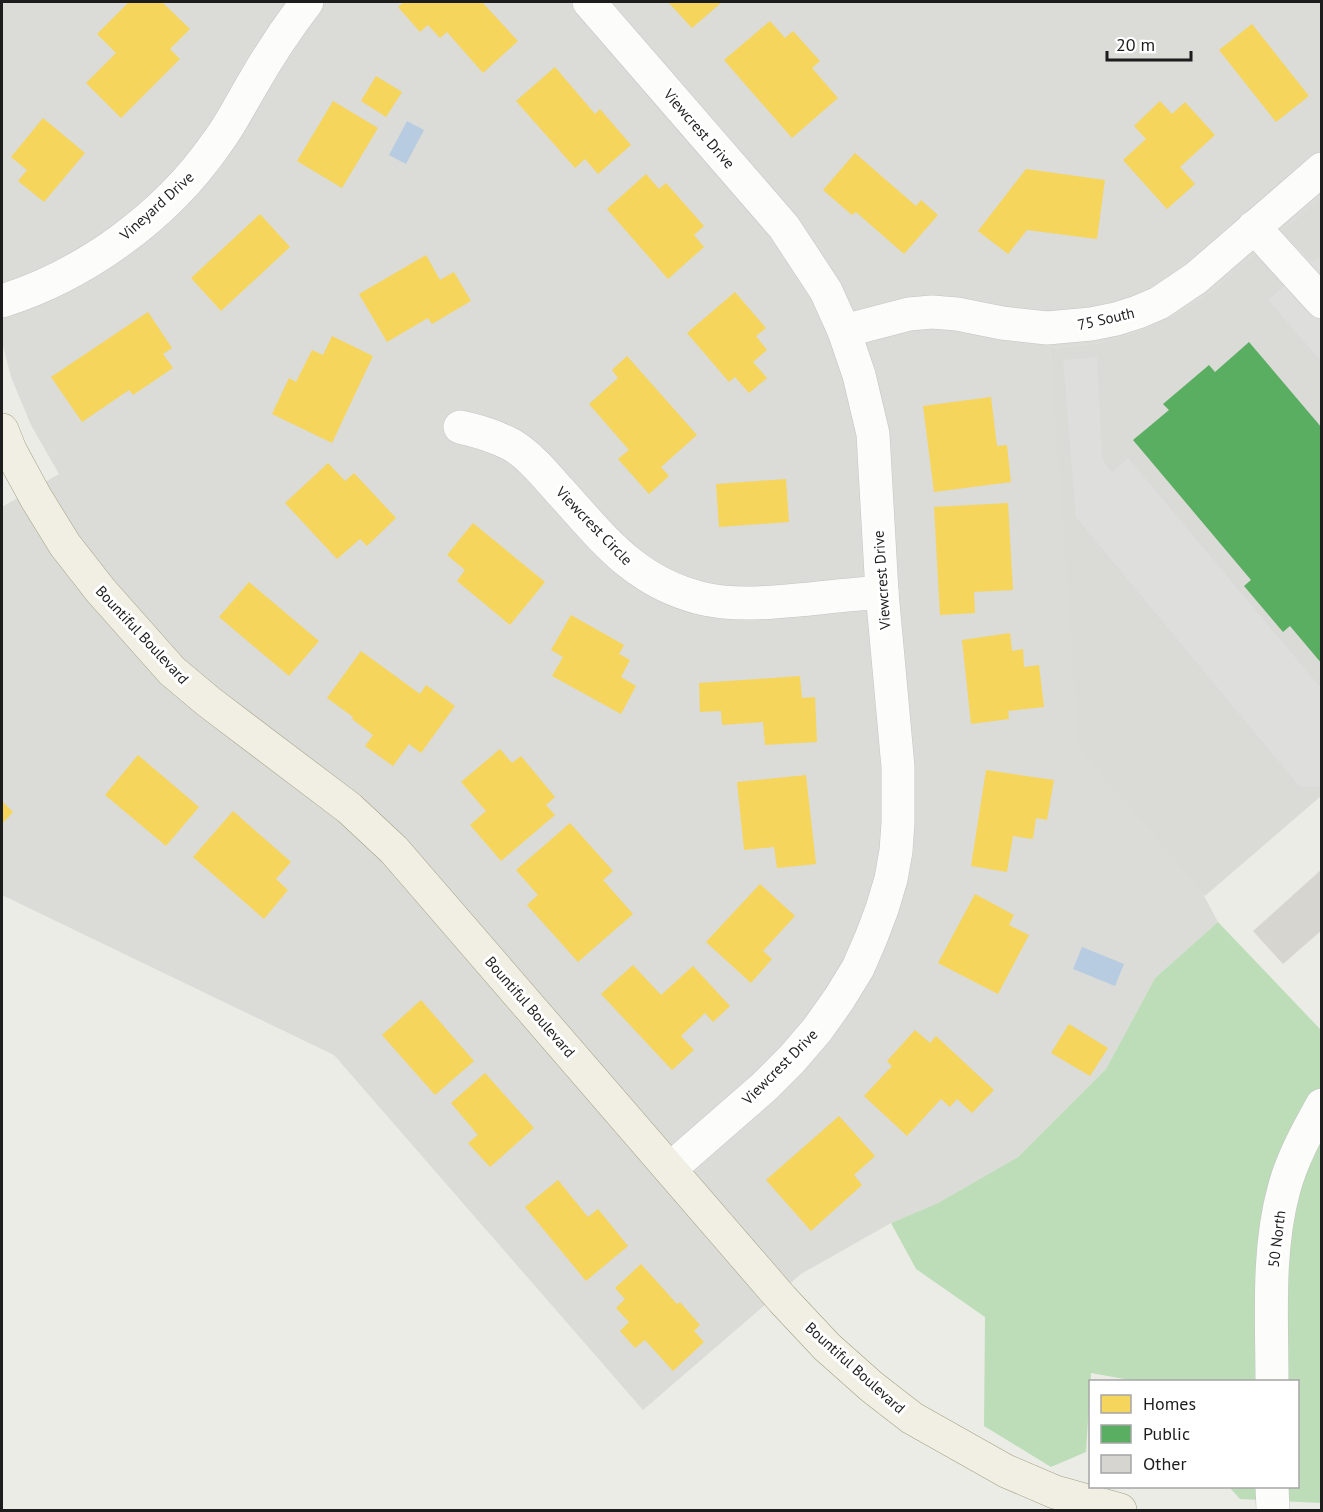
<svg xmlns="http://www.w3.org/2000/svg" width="1323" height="1512" font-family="'PT Sans',sans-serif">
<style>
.residential{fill:#dbdbd7}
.religious{fill:#dadad7}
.forest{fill:#bdddb9}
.parking{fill:#dededc}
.water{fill:#b8cce1}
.homes{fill:#f6d55c}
.public{fill:#5aae61}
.building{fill:#d6d5d0}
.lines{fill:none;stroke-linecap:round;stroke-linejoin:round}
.minor-casing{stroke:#c4c4c2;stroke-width:34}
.major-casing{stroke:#a2a182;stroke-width:34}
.minor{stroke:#fcfcfb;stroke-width:33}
.major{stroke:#f1efe3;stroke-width:33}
.labels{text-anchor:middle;stroke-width:6;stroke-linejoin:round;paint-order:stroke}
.street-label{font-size:15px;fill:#1d1d1d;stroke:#fff}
</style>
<rect width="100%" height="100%" fill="#ecece6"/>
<polygon class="residential" points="2,2 1321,2 1321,197 1211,291 1181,311 1139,331 1102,343 1050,348 1051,361 1204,896 1218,922 1155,978 1106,1069 1018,1157 938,1203 891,1223 801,1274 643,1410 334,1055 2,895 2,507 59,474 31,425 11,377 2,342"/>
<polygon class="religious" points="1321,197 1321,796 1205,896 1079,748 1050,348 1102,343 1139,331 1181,311 1211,291"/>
<polygon class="forest" points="1218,922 1321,1030 1321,1503 1240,1499 1229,1487 1298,1486 1298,1382 1141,1382 1091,1373 1086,1452 1051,1467 984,1426 985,1317 916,1269 891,1223 938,1203 1018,1157 1106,1069 1155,978"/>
<g class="parking">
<polygon points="1291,241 1307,258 1310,261 1314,261 1321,257 1321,361 1268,300 1284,286 1284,284 1266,262"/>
<polygon points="1097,357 1102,453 1103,460 1107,466 1112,472 1128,458 1319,686 1321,684 1321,787 1300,787 1076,517 1063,360"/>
</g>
<g class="water">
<polygon points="407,121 424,130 406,164 389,155"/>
<polygon points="1082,947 1124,964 1115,986 1073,969"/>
</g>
<g class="homes">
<polygon points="129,2 162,2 190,29 170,49 180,59 121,118 86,83 116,53 97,34"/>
<polygon points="404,2 482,2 518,41 483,73 447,32 440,38 428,25 420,32 398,7"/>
<polygon points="668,2 722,2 692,28"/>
<polygon points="770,21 785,38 793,31 820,61 812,68 838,98 792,138 724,60"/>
<polygon points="1252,24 1309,96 1276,122 1219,50"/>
<polygon points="555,67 595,114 600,109 631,145 598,174 585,159 575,168 516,101"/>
<polygon points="376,76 402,92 386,117 361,101"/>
<polygon points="333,101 378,128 342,188 297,161"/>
<polygon points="1160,101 1172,114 1185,102 1215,135 1180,167 1195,184 1167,209 1123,160 1146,139 1134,126"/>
<polygon points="43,118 85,153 44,202 18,181 27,170 11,157"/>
<polygon points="855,153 916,206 921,200 938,215 904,254 856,212 852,215 823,190"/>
<polygon points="1026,169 1105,180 1097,239 1027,230 1008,254 978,231"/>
<polygon points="646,174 659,189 666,183 704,226 694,235 704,247 668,279 607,209"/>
<polygon points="260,214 290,247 221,311 191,278"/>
<polygon points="426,255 440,280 454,272 471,301 432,324 428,318 387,342 359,294"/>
<polygon points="735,292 766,328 756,336 767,350 753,362 767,378 749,393 735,377 729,382 687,333"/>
<polygon points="148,312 172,348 163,354 173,368 133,395 129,390 82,422 51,377"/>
<polygon points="332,336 373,356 332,443 272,414 289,378 296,382 312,350 323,355"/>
<polygon points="627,356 697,435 661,467 669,476 649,494 618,459 629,450 589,404 618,378 612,370"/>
<polygon points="991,397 997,446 1007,445 1011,482 934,492 923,406"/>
<polygon points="328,463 345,481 354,473 396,518 367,546 360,539 337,559 285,503"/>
<polygon points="786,479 789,522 719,527 716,484"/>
<polygon points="1008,503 1013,590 974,592 975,613 940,615 934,507"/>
<polygon points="473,523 545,582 510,625 457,581 465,570 447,555"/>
<polygon points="249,582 319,641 289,676 219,617"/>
<polygon points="571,615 624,645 619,654 630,660 621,677 636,686 621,714 552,676 563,657 551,650"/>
<polygon points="1010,633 1012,651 1023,649 1024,667 1039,665 1044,707 1008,711 1009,719 971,724 962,640"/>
<polygon points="361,651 420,694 426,685 455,706 421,753 409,744 393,766 365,746 373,735 352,719 353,717 327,698"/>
<polygon points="800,676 802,698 815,697 817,742 765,745 763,722 722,725 721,711 700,712 699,683"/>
<polygon points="500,749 512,763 521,756 555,797 546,805 555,815 501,861 470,825 486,811 461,782"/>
<polygon points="138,755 199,807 166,846 105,795"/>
<polygon points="986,770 1054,780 1047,820 1036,818 1033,839 1013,836 1007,872 971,866"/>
<polygon points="806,775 816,864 777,868 774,847 744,850 737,782"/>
<polygon points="2,801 13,812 2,824"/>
<polygon points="233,811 291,862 276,879 288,890 264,919 193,857"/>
<polygon points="570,823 613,871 603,880 633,914 578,962 527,905 538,895 516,870"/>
<polygon points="760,884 795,916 763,951 772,959 751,983 706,942"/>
<polygon points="975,894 1014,915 1009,925 1029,935 998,994 938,963"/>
<polygon points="633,965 661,995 693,966 730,1006 713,1022 705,1013 681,1036 694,1050 672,1070 601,994"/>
<polygon points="421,1000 474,1061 435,1095 382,1035"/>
<polygon points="1069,1024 1108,1048 1090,1076 1051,1053"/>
<polygon points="915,1030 930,1043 936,1036 994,1090 972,1113 957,1099 950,1107 941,1099 907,1136 864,1096 892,1066 887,1061"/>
<polygon points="485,1073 534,1128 490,1167 468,1143 478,1135 451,1103"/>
<polygon points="839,1116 875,1156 854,1175 862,1185 811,1231 766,1180"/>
<polygon points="558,1180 588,1217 598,1209 628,1246 586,1281 525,1207"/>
<polygon points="641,1264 677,1304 680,1302 700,1325 694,1331 704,1342 673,1371 645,1340 635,1348 620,1331 629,1322 616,1308 625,1299 615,1288"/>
</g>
<polygon class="public" points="1249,342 1322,428 1322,664 1290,626 1283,632 1244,586 1251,580 1133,440 1169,410 1163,404 1209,365 1215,372"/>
<polygon class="building" points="1322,869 1322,930 1283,964 1253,931"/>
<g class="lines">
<defs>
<g id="minor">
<polyline points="589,2 784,227 826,291 844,331 859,375 873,434 882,592 898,767 898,823 896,851 891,879 882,909 871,938 858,968 839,999 817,1030 792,1059 764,1087 670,1169"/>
<polyline points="1254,227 1322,302"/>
<path d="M2,301C85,275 166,216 216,144C230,126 240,105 252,85C268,57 287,28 307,2"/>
<polyline points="844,331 909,314 932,312 957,314 1002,323 1047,328 1091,324 1116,319 1138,312 1159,303 1196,278 1322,169"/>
<path d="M460,427C479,431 495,436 512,445C530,456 544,473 558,489C602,537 633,581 700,598C736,607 773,602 810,599C834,596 858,594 882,592"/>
<path d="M1272,1382C1272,1318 1267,1251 1284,1189C1292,1159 1307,1132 1322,1105"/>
<polyline points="1272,1486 1273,1510"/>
</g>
<polyline id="major" points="2,430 10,450 36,498 65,545 101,591 172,671 209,702 349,808 394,850 782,1299 827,1347 872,1387 912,1418 1006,1471 1055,1492 1120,1510"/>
</defs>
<use href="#minor" class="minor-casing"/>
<use href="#major" class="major-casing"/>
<use href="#minor" class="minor"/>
<use href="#major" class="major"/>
</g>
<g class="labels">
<g class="street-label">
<text transform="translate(699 129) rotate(49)" y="5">Viewcrest Drive</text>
<text transform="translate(157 206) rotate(-42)" y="5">Vineyard Drive</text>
<text transform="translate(1106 319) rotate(-13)" y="5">75 South</text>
<text transform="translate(594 526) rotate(46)" y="5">Viewcrest Circle</text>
<text transform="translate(882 580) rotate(-94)" y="5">Viewcrest Drive</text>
<text transform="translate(142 635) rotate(47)" y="5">Bountiful Boulevard</text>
<text transform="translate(530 1007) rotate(49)" y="5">Bountiful Boulevard</text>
<text transform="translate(780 1067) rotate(-45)" y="5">Viewcrest Drive</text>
<text transform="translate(1277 1239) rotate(-83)" y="5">50 North</text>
<text transform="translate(855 1368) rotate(42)" y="5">Bountiful Boulevard</text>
</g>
</g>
<rect width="1323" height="1512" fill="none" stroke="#1d1d1d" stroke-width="6"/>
<rect x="1089" y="1380" width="210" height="108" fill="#ffffff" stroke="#a5a5a5" stroke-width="1.5"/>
<rect x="1101" y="1395" width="30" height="18" fill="#f6d55c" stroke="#a5a5a5" stroke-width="1.5"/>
<text x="1143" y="1410" font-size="18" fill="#1d1d1d">Homes</text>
<rect x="1101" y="1425" width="30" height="18" fill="#5aae61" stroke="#a5a5a5" stroke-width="1.5"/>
<text x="1143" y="1440" font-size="18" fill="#1d1d1d">Public</text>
<rect x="1101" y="1455" width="30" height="18" fill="#d6d5d0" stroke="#a5a5a5" stroke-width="1.5"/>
<text x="1143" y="1470" font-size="18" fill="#1d1d1d">Other</text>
<path d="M1107 51v9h84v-9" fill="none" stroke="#1d1d1d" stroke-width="3"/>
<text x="1116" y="51" font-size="18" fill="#1d1d1d" stroke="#ffffff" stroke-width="4.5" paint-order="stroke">20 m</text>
</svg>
